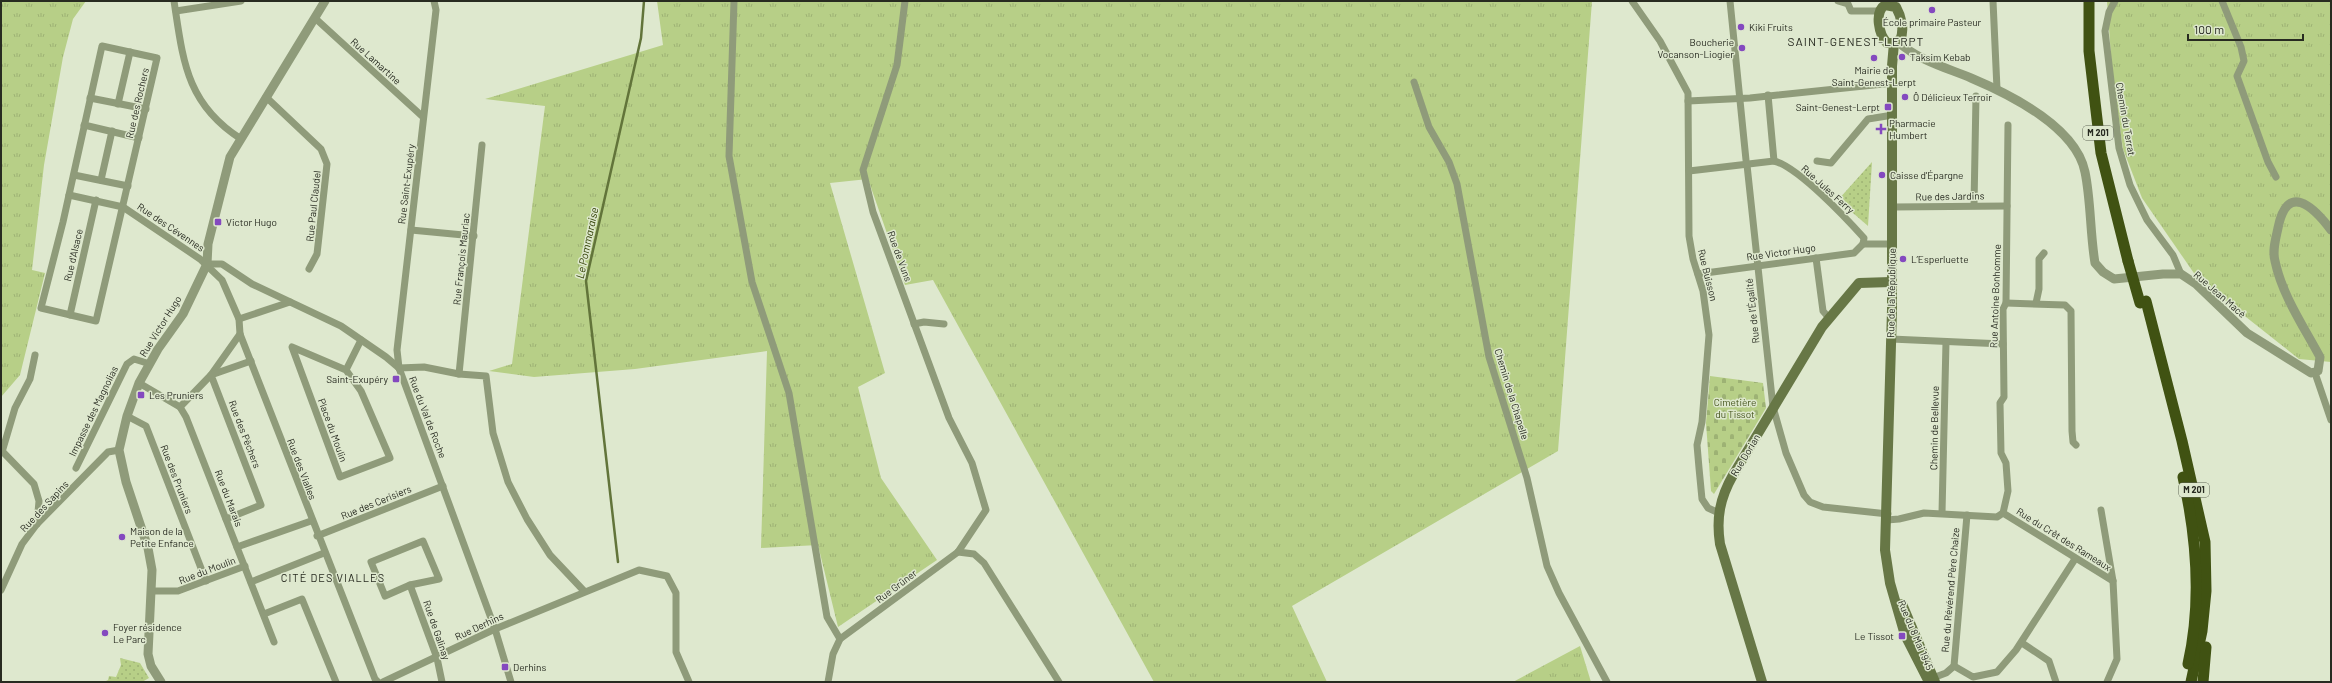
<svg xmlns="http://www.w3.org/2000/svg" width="2332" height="683" font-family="Barlow,sans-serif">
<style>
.grass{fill:url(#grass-tufts)}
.cemetery{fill:url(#cemetery-stones)}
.park{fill:url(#park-dots)}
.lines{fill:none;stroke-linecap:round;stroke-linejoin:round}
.stream{stroke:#62743a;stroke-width:2.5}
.minor{stroke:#8f9b7a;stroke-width:7}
.tertiary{stroke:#8f9b7a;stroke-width:9}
.secondary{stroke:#677746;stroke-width:10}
.trunk{stroke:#405212;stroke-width:11}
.trunk-bridge{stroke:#405212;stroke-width:11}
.poi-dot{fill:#8449bf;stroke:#dee8ce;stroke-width:1.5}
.labels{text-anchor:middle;stroke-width:3;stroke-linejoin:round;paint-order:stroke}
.shield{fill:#dee8ce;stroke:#5f6455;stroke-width:1}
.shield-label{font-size:9px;font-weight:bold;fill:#282b21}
.poi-label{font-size:10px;fill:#282b21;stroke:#dee8ce;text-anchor:start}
.street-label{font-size:10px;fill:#282b21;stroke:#dee8ce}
.park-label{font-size:10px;fill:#44541c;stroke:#dee8ce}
.water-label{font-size:11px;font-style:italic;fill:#2f3e01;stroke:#dee8ce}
.neighbourhood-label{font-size:11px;letter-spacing:1px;fill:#282b21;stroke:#dee8ce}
.quarter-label{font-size:12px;letter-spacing:1px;fill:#282b21;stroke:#dee8ce}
</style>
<defs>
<pattern id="grass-tufts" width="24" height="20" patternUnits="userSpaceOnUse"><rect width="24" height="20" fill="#b7cf87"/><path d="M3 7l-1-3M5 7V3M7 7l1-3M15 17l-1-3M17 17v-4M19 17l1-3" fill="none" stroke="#9db274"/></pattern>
<pattern id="cemetery-stones" width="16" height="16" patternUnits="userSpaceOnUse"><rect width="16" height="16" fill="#b7cf87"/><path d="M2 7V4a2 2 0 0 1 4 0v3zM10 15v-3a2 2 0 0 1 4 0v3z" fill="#9db274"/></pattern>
<pattern id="park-dots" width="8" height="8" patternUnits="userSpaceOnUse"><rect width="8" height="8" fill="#b7cf87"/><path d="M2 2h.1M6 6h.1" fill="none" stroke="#9db274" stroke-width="1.8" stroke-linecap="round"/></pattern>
</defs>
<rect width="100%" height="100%" fill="#dee8ce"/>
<g class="grass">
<polygon points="1,1 86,1 73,19 63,57 44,165 32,270 45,273 20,375 1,397"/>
<polygon points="657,1 1592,1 1558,451 1292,606 1327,682 1154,682 933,280 905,285 868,179 830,183 885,373 858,387 881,478 937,560 838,627 818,545 761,548 767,351 635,369 534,377 489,371 512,364 545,106 485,99 663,45"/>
<polygon points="2107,1 2331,1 2331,362 2299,359 2198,279 2142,198 2123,149 2112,70"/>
<polygon points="1580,646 1591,682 1513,682"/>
</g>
<polygon class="cemetery" points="1710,376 1763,383 1766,408 1714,494 1711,491 1706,423"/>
<g class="park">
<polygon points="1872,162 1868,226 1838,200"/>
<polygon points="120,658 140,663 149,678 142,682 104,682 108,680 109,676 116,677 121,665"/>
</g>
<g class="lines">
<polyline class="stream" points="618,562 586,281 641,38 644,1"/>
<g class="minor">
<path d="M174,1C183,60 186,104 241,139"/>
<polyline points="734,1 729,156 752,282 789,393 827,617 840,639"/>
<polyline points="1632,1 1660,41 1688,93 1689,236 1693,259 1703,291 1709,335 1702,422 1697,445 1699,468 1702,499 1708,508 1719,513"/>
<polyline points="1730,1 1746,160"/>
<polyline points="1838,1 1848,4 1851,11 1879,11"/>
<polyline points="1993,1 1997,89"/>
<polyline points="2115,1 2109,12 2105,31 2119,148 2130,185 2147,220 2173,255 2181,274"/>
<polyline points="2222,1 2241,47 2244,61 2237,76 2268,162 2276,177"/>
<polyline points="176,11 241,1"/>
<polyline points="316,19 423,117"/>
<polygon points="102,46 157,58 96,321 41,308 63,222"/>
<polyline points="1414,82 1429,127 1449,162 1457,184 1489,357 1527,478 1547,566 1559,593 1607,682"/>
<polyline points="266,97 321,149 327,164 317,254 309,269"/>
<polyline points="90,98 146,109"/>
<polyline points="1688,101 1750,98 1893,83"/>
<polyline points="118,104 130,52"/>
<polyline points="84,125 139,138"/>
<path d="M1774,161C1798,167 1846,218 1864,238L1863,244H1892"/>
<polyline points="1817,161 1831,163 1868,119 1893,115"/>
<polyline points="1747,165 1773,407 1786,453 1804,495 1810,502 1823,507 1888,514"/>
<polyline points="1689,171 1774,161 1768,95"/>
<polyline points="74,175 128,186"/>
<polyline points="101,180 112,131"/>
<polyline points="69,195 123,207 200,259 222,280 239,319 240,334 375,679 378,682"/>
<polyline points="1974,205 1976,96"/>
<polyline points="1893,207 2007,206"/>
<polyline points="411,230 474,236"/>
<polyline points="1816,258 1823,311 1829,318"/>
<polyline points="207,264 222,264 252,284 341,326 386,357 399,368 495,629 511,682"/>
<polyline points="1698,274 1854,253 1863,244"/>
<polyline points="2006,303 2065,305 2071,311 2072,431 2073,442 2076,445"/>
<polyline points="2036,303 2039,289 2039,259 2044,253"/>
<polyline points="70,315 96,200"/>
<polyline points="239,319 290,302"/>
<polyline points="914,324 924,322 944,324"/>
<polyline points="1891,339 2003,344"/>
<polyline points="399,368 397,350 436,10 434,1"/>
<polyline points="399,368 424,367 459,374 486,376 493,433 508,482 527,519 550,555 584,591"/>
<polyline points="346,370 292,347 340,477 390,458 361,391 346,370 361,340"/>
<polyline points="2315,373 2331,420"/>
<polyline points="459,374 482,145"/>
<polyline points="139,383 180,407 186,417 274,642"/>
<polyline points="180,407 211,375 240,334"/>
<polyline points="127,416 146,426 206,581"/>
<polyline points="1,450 34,484 39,501 37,524"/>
<polyline points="2,452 15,408 30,379 35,355"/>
<polyline points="76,468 127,364 134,359 150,364"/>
<polyline points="2101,510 2113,581 2117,659 2107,682"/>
<polyline points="1942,513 1946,342"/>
<polyline points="2003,513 2008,491 2006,463 2001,453 2000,403 2004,397 2003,309 2006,303 2008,125"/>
<polyline points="226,519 261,505 211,375 251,361"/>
<polyline points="1887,520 1899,519 1924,513 1997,517 2003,513 2113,581"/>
<polyline points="317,536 443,486"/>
<polygon points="423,541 439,579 410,585 385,596 371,562"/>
<polyline points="237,547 311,521"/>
<polyline points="958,552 974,554 984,563 1059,682"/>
<polyline points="251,582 324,553"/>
<polyline points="410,585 437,658 442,682"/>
<polyline points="1,590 22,544 37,524 108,452 119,450"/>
<polyline points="152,591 178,591 245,566"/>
<polyline points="264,614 302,599 336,682"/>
<polyline points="2022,643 2049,661 2056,682"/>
<polyline points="1954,666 1967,515"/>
<polyline points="1930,679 1946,673 1954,666 1973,677 1997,672 2016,650 2075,559"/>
<polyline points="383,682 495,629 639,570 667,576 676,593 676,652 689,682"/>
<polyline points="828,682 833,654 840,639 958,552 986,510 972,463 949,418 873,212 863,170 897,65 905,1"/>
</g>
<g class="tertiary">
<path d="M1898,42C1918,60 1947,68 1971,78C2009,94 2076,127 2085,172C2091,201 2090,233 2095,263L2103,272L2114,279L2163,274H2181L2196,284L2247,333L2311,373L2318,371L2320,357C2304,327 2282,295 2275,261C2272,250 2276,238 2278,228C2287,182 2313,206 2331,230"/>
<polyline points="161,682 151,666 148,654 152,570 148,548 126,482 119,450 127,416 139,383 158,349 183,314 207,264 208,244 230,157 325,1"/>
</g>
<g class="secondary">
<path d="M1885,5L1896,7C1901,16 1905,30 1900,40L1894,43H1887C1879,35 1874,12 1885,5Z"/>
<polyline points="1894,43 1892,66 1892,310 1885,550 1890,583 1905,635 1929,682"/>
<polyline points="1902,604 1935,682"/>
<path d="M1762,682L1720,544C1716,518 1720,498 1733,475L1822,327L1859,283L1891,282"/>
</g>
<g class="trunk">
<polyline points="2089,1 2089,51 2101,153 2128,261"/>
<polyline points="2146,301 2182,441 2205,542 2206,591 2202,631 2191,682"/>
<path d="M2183,477C2197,539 2202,602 2188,664"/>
<polyline points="2203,682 2206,647"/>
</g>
<polyline class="trunk-bridge" points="2128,261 2140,303"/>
</g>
<g class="poi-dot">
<circle cx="1932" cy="10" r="4"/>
<circle cx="1741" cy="27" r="4"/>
<circle cx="1742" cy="48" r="4"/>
<circle cx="1902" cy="57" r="4"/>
<circle cx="1874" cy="58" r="4"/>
<circle cx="1905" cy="97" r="4"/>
<rect x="1884" y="103" width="8" height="8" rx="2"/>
<path d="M1879 123h4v4h4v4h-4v4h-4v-4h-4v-4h4z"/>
<circle cx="1882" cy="175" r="4"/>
<rect x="214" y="218" width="8" height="8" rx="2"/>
<circle cx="1903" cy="259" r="4"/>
<rect x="392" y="375" width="8" height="8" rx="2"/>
<rect x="137" y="391" width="8" height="8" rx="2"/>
<circle cx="122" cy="537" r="4"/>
<circle cx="105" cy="633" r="4"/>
<rect x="1898" y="632" width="8" height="8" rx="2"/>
<rect x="501" y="663" width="8" height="8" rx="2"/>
</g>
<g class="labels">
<g class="shield">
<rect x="2083" y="126" width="30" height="14" rx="3"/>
<rect x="2179" y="483" width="30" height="14" rx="3"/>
</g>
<g class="shield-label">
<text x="2098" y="136">M 201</text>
<text x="2194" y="493">M 201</text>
</g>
<g class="poi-label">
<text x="1932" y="26" text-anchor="middle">École primaire Pasteur</text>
<text x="1749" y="31">Kiki Fruits</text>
<text x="1734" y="46" text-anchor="end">Boucherie<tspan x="1734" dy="12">Vocanson-Liogier</tspan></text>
<text x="1910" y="61">Taksim Kebab</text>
<text x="1874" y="74" text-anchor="middle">Mairie de<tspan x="1874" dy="12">Saint-Genest-Lerpt</tspan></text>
<text x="1913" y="101">Ô Délicieux Terroir</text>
<text x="1880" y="111" text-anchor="end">Saint-Genest-Lerpt</text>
<text x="1889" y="127">Pharmacie<tspan x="1889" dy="12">Humbert</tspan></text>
<text x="1890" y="179">Caisse d'Épargne</text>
<text x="226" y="226">Victor Hugo</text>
<text x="1911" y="263">L’Esperluette</text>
<text x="388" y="383" text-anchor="end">Saint-Exupéry</text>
<text x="149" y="399">Les Pruniers</text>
<text x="130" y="535">Maison de la<tspan x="130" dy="12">Petite Enfance</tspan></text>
<text x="113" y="631">Foyer résidence<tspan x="113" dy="12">Le Parc</tspan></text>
<text x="1894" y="640" text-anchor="end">Le Tissot</text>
<text x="513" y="671">Derhins</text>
</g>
<g class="street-label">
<text transform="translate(376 61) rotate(42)" y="4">Rue Lamartine</text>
<text transform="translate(137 103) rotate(-77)" y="4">Rue des Rochers</text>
<text transform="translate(2126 119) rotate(80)" y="4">Chemin du Terrat</text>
<text transform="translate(406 184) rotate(-83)" y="4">Rue Saint-Exupéry</text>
<text transform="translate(1828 189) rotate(42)" y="4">Rue Jules Ferry</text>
<text transform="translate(1950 196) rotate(-1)" y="4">Rue des Jardins</text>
<text transform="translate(313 206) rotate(-84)" y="4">Rue Paul Claudel</text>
<text transform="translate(171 227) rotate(34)" y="4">Rue des Cévennes</text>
<text transform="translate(1781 252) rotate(-8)" y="4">Rue Victor Hugo</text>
<text transform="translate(73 255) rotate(-77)" y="4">Rue d'Alsace</text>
<text transform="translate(900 256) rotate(70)" y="4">Rue de Vuns</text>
<text transform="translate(461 259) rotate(-84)" y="4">Rue François Mauriac</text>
<text transform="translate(1708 275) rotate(76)" y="4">Rue Buisson</text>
<text transform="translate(1891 293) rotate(-89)" y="4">Rue de la République</text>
<text transform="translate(2220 294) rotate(41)" y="4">Rue Jean Macé</text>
<text transform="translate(1995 296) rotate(-88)" y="4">Rue Antoine Bonhomme</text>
<text transform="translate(1752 311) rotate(-96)" y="4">Rue de l'Égalité</text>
<text transform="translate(160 326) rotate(-58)" y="4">Rue Victor Hugo</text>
<text transform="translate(1512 394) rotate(73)" y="4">Chemin de la Chapelle</text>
<text transform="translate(93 411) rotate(-64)" y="4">Impasse des Magnolias</text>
<text transform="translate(428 417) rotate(69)" y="4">Rue du Val de Roche</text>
<text transform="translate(1934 428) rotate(-89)" y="4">Chemin de Bellevue</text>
<text transform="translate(333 430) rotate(70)" y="4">Place du Moulin</text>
<text transform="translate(245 434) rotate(69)" y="4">Rue des Pêchers</text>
<text transform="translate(1745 455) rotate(-59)" y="4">Rue Dorian</text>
<text transform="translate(302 469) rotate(69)" y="4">Rue des Vialles</text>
<text transform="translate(177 479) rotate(69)" y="4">Rue des Pruniers</text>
<text transform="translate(229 498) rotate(69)" y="4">Rue du Marais</text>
<text transform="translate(376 502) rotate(-22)" y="4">Rue des Cerisiers</text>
<text transform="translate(44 506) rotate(-47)" y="4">Rue des Sapins</text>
<text transform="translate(2064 539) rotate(32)" y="4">Rue du Crêt des Rameaux</text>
<text transform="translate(207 570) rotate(-21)" y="4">Rue du Moulin</text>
<text transform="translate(896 586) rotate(-37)" y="4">Rue Grüner</text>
<text transform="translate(1950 590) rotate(-85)" y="4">Rue du Révérend Père Chaize</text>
<text transform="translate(479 626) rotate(-25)" y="4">Rue Derhins</text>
<text transform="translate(437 630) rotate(71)" y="4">Rue de Galinay</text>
<text transform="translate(1916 635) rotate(67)" y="4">Rue du 8 Mai 1945</text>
</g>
<g class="park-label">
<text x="1735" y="406">Cimetière<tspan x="1735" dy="12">du Tissot</tspan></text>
</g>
<g class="water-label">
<text transform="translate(587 243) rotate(-78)" y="4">Le Pommaraise</text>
</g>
<g class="neighbourhood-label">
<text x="333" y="582">CITÉ DES VIALLES</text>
</g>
<g class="quarter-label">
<text x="1856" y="46">SAINT-GENEST-LERPT</text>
</g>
</g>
<rect width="2332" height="683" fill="none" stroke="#282b21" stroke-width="4"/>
<path d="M2188 34v6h115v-6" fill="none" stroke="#282b21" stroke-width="2"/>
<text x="2194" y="34" font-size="12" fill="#282b21" stroke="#dee8ce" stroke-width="3" paint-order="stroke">100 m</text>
</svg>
